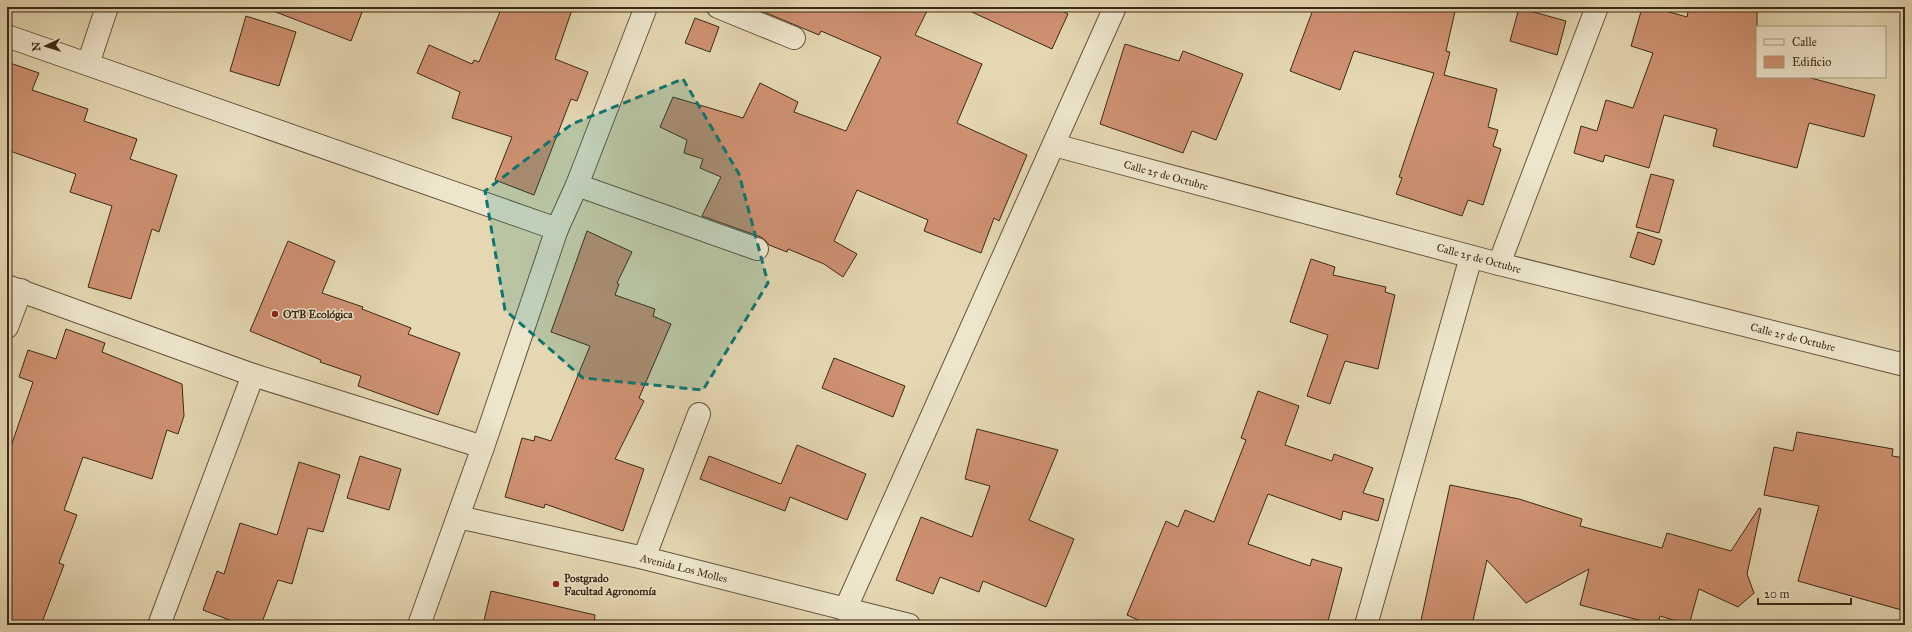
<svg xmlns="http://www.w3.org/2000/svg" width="1912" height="632" font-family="'IM FELL Great Primer',serif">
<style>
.building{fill:#ce9172;stroke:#3c2917}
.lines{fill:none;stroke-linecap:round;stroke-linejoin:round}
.minor-casing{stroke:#66543e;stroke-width:24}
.minor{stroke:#ede5cc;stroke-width:22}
.marked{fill:#0f766e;fill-opacity:0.2;stroke:#0f766e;stroke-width:3;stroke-dasharray:8 5;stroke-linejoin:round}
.poi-dot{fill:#8f2418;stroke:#ede5cc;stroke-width:1.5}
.labels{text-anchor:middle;stroke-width:3;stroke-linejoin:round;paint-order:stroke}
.street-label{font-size:11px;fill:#3c2917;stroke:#ede5cc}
.poi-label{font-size:11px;font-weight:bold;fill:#3c2917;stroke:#ede5cc;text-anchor:start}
</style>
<rect width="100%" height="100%" fill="#e4d7b1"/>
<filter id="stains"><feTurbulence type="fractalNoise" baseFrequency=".005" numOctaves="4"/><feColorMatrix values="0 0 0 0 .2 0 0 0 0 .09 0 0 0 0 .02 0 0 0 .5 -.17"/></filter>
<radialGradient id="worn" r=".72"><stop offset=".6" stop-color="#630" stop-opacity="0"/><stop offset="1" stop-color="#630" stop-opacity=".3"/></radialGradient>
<g class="building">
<polygon points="268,7 364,7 351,41 268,9"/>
<polygon points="502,7 573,7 555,59 588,72 577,101 571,99 534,195 495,180 512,137 452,118 460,92 417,73 429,45 472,64 474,60 479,62"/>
<polygon points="752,7 929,7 915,35 982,64 957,123 1027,155 999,221 994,218 981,253 924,231 928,220 857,190 834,241 857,254 843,277 824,264 788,249 787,252 769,245 766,241 761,237 702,216 721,177 700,168 703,159 684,153 687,140 660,127 673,97 743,118 760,83 798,102 794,112 846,131 881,57 821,31 819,35"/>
<polygon points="961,7 1054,7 1068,14 1052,49"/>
<polygon points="1314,7 1456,7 1446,51 1450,52 1444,75 1497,89 1488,127 1498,130 1493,146 1501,149 1483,205 1468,200 1462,216 1396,194 1402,178 1399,177 1434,73 1354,51 1340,90 1290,71"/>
<polygon points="1689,7 1757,7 1757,77 1807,77 1875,95 1864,137 1809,123 1797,168 1713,146 1717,129 1664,115 1649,168 1605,155 1603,162 1574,153 1581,126 1597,131 1606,100 1633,108 1653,53 1631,46 1642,8 1654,11 1655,8 1687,17"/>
<polygon points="1519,8 1566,21 1557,55 1510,41"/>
<polygon points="246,16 296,32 279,86 230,71"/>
<polygon points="695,18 719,27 710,52 685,43"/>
<polygon points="1125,44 1179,61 1183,51 1243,74 1216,140 1192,131 1183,153 1100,124"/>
<polygon points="7,62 39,73 32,90 88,109 84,121 137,139 130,159 177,175 159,232 152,229 131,299 88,287 112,206 70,192 76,174 7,150"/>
<polygon points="1651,174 1674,180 1659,233 1636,227"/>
<polygon points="587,231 632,252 617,283 619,284 615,295 655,309 653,316 671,324 639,398 644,401 615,459 644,469 623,531 545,504 544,508 505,497 522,438 534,441 535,436 551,441 590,346 551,332"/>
<polygon points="1638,232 1662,240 1654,265 1630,257"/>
<polygon points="288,241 335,261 322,293 363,307 362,309 411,328 408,334 460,353 438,415 358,386 361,376 320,362 321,360 250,331"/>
<polygon points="1311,259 1335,267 1333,275 1386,287 1385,292 1395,295 1378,369 1345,361 1330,404 1307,396 1328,335 1290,322"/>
<polygon points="66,329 105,343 102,352 182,384 184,416 178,434 167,430 152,479 83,457 64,510 77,515 59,563 64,565 41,625 7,625 7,458 33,382 19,377 28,350 56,359"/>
<polygon points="834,358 905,386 893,417 822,388"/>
<polygon points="1258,391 1299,406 1285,445 1332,461 1334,454 1373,468 1363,493 1384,499 1378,521 1343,511 1341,520 1268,494 1248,544 1310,566 1312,559 1342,568 1327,625 1149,625 1127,615 1166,521 1178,527 1185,510 1214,522 1246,440 1241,438"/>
<polygon points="977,429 1058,450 1029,520 1074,539 1046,607 983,581 979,592 940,577 933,594 896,580 921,517 972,537 990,486 965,479"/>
<polygon points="1797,432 1893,449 1892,456 1905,458 1905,611 1798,581 1819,506 1764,495 1774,447 1793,451"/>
<polygon points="797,445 866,474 847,520 790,497 785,511 700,479 709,456 781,484"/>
<polygon points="360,456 401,469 389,510 347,498"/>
<polygon points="299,462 340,475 323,532 308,528 292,584 278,580 261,625 243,625 203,610 217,571 224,574 240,523 277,535"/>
<polygon points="1450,485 1519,499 1582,519 1580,526 1662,548 1667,533 1731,551 1759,508 1761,509 1747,574 1754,593 1738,607 1699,589 1689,625 1660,616 1658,625 1580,605 1589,569 1526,603 1487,560 1472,625 1420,625"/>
<polygon points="491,591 595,615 594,625 483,625"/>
</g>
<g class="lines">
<defs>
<g id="minor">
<polyline points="718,7 794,38"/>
<polyline points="7,36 557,229"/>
<polyline points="88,64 107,7"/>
<polyline points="1054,145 1499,264 1905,365"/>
<polyline points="577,185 757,249"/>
<polyline points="1499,264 1597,7"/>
<polyline points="7,286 253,375 483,447"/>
<polyline points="7,327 21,290"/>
<polyline points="458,517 644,558 909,625"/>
<polyline points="644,558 699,414"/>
<polyline points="845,610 1115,7"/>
<polyline points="159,625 253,375"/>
<polyline points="419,625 483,447 557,229 577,185 646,7"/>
<polyline points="1366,625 1471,257"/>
</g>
</defs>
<use href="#minor" class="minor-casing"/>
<use href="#minor" class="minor"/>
</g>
<path class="marked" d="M683,79L739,174L768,283L703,390L583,378L505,310L485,191L572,124Z"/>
<g class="poi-dot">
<circle cx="275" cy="314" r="4"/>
<circle cx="556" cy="584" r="4"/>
</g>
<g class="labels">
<g class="street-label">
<text transform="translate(1166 175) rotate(15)" y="4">Calle 25 de Octubre</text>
<text transform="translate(1479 258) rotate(15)" y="4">Calle 25 de Octubre</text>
<text transform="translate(1793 337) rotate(14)" y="4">Calle 25 de Octubre</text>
<text transform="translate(684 568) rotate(14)" y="4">Avenida Los Molles</text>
</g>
<g class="poi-label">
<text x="283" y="318">OTB Ecológica</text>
<text x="564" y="582">Postgrado<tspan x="564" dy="13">Facultad Agronomía</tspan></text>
</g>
</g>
<rect width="1912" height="632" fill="none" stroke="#e4d7b1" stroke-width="24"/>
<rect x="8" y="8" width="1896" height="616" fill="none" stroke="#3c2917" stroke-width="2"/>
<rect x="12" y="12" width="1888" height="608" fill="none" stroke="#3c2917"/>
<rect x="1756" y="26" width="130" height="52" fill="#ede5cc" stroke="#a69a84"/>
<rect x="1764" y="39" width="20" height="6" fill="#ede5cc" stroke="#a69a84"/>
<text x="1792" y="46" font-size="12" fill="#3c2917">Calle</text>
<rect x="1764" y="56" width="20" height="12" fill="#ce9172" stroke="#a69a84"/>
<text x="1792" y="66" font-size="12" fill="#3c2917">Edificio</text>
<g transform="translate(46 46) rotate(266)" stroke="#ede5cc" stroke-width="3" paint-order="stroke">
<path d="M0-3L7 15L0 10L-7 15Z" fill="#3c2917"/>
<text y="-6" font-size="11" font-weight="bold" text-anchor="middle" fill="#3c2917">N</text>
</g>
<path d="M1758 598v6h93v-6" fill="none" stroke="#3c2917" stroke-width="2"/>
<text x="1764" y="598" font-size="12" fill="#3c2917" stroke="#ede5cc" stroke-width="3" paint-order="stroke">20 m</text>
<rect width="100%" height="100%" filter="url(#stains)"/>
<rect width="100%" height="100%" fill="url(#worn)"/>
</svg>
